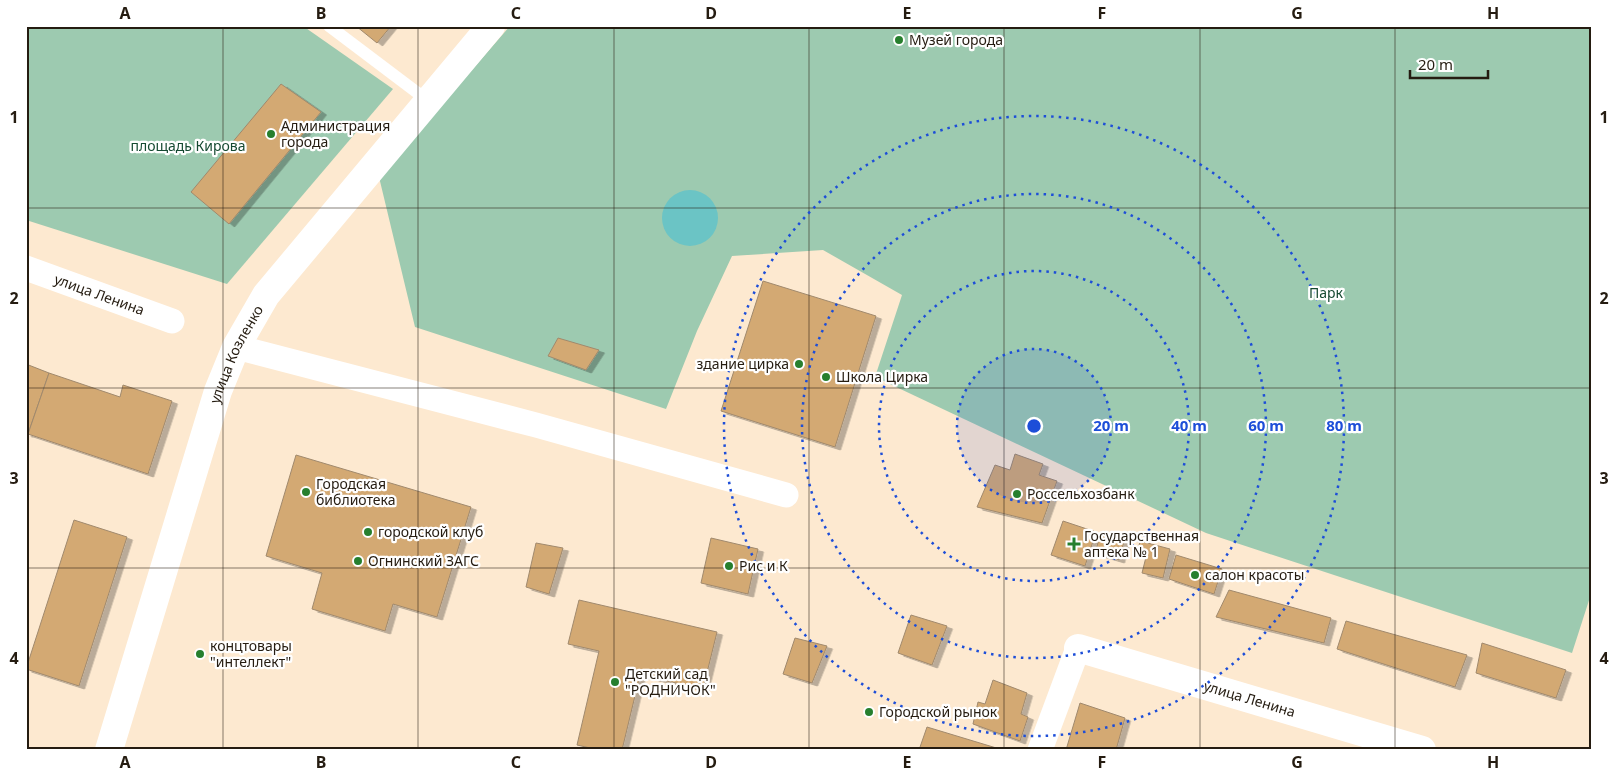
<svg xmlns="http://www.w3.org/2000/svg" width="1618" height="776" font-family="'Noto Sans',sans-serif">
<style>
.green{fill:#9dcab0}
.water{fill:#6bc4c5}
.building{fill:#d3a973;stroke:#a0896d;filter:url(#shadow)}
.lines{fill:none;stroke-linecap:round;stroke-linejoin:round}
.lane{stroke:#fff;stroke-width:12}
.street{stroke:#fff;stroke-width:25}
.secondary{stroke:#fff;stroke-width:28}
.grid{fill:none;stroke:#251c11;stroke-width:1;stroke-opacity:0.55}
.ring{fill:none;stroke:#1d4ed8;stroke-width:2.5;stroke-dasharray:2.5 5}
.poi-dot{fill:#277f2e;stroke:#fff;stroke-width:2}
.labels{text-anchor:middle;stroke-width:4.5;stroke-linejoin:round;paint-order:stroke}
.poi-label{font-size:14px;fill:#251c11;stroke:#fff;text-anchor:start}
.park-label{font-size:14px;fill:#154931;stroke:#fff}
.street-label{font-size:14px;fill:#251c11;stroke:#fff}
.centre{fill:#1d4ed8;stroke:#fff;stroke-width:2.5}
.ring-label{font-size:15px;text-anchor:middle;font-weight:bold;fill:#1d4ed8;stroke:#fff;stroke-width:4.5;stroke-linejoin:round;paint-order:stroke}
.neatline{fill:none;stroke:#251c11;stroke-width:2}
.grid-label{font-size:16px;text-anchor:middle;font-weight:bold;fill:#251c11}
</style>
<defs>
<filter id="shadow"><feDropShadow dx="5.5" dy="3" stdDeviation="0" flood-color="#0004"/></filter>
</defs>
<rect width="100%" height="100%" fill="#fde9d0"/>
<g class="green">
<polygon points="26,26 303,26 393,89 227,284 26,220"/>
<polygon points="510,26 1592,26 1592,591 1572,653 1206,533 875,377 902,295 823,250 732,256 697,331 666,409 415,327 379,177"/>
</g>
<circle class="water" cx="690" cy="218" r="28"/>
<g class="building">
<polygon points="356,26 391,26 377,43"/>
<polygon points="281,84 321,112 229,224 191,192"/>
<polygon points="763,281 876,316 835,447 721,411"/>
<polygon points="558,338 599,350 586,370 548,356"/>
<polygon points="26,364 49,373 28,434 26,434"/>
<polygon points="49,373 120,397 123,385 172,401 148,474 28,434"/>
<polygon points="1015,454 1043,464 1039,475 1057,481 1042,523 977,507 995,465 1010,470"/>
<polygon points="296,455 471,507 437,617 393,604 385,631 312,609 322,573 266,556"/>
<polygon points="74,520 127,537 79,686 26,669"/>
<polygon points="1063,521 1096,532 1085,566 1051,555"/>
<polygon points="1101,532 1125,538 1119,560 1095,553"/>
<polygon points="711,538 758,549 748,594 701,583"/>
<polygon points="1140,541 1170,549 1163,578 1142,573 1146,557 1137,555"/>
<polygon points="536,543 563,548 549,594 526,587"/>
<polygon points="1176,555 1222,569 1214,594 1169,579"/>
<polygon points="1229,590 1331,618 1324,643 1216,617"/>
<polygon points="579,600 717,632 703,689 640,675 622,750 599,750 577,745 599,651 568,644"/>
<polygon points="911,615 947,626 932,665 898,653"/>
<polygon points="1346,621 1467,655 1455,687 1337,649"/>
<polygon points="795,638 827,646 812,683 783,674"/>
<polygon points="1482,643 1566,670 1556,698 1476,673"/>
<polygon points="993,680 1027,693 1021,714 1028,717 1020,741 973,724 978,702 985,704"/>
<polygon points="1080,703 1125,718 1116,750 1066,750"/>
<polygon points="927,727 1003,750 919,750"/>
</g>
<g class="lines">
<polyline class="lane" points="329,26 427,100"/>
<g class="street">
<path id="s1" d="M26,268L172,321"/>
<polyline points="236,347 536,425 786,495"/>
<polyline points="1040,750 1078,648"/>
</g>
<g class="secondary">
<path id="s2" d="M1078,648L1422,750"/>
<path id="s3" d="M109,750L218,391L236,347L266,295L491,26"/>
</g>
</g>
<path class="grid" d="M223,26V750M418,26V750M614,26V750M809,26V750M1004,26V750M1200,26V750M1395,26V750M26,208H1592M26,388H1592M26,568H1592"/>
<circle cx="1034" cy="426" r="77" fill="#1d4ed8" fill-opacity=".12"/>
<g class="ring">
<circle cx="1034" cy="426" r="77"/>
<circle cx="1034" cy="426" r="155"/>
<circle cx="1034" cy="426" r="232"/>
<circle cx="1034" cy="426" r="310"/>
</g>
<g class="poi-dot">
<circle cx="899" cy="40" r="5"/>
<circle cx="271" cy="134" r="5"/>
<circle cx="799" cy="364" r="5"/>
<circle cx="826" cy="377" r="5"/>
<circle cx="306" cy="492" r="5"/>
<circle cx="1017" cy="494" r="5"/>
<circle cx="368" cy="532" r="5"/>
<path d="M1071.5 536.5h5v5h5v5h-5v5h-5v-5h-5v-5h5z"/>
<circle cx="358" cy="561" r="5"/>
<circle cx="729" cy="566" r="5"/>
<circle cx="1195" cy="575" r="5"/>
<circle cx="200" cy="654" r="5"/>
<circle cx="615" cy="682" r="5"/>
<circle cx="869" cy="712" r="5"/>
</g>
<g class="labels">
<g class="poi-label">
<text x="909" y="45">Музей города</text>
<text x="281" y="131">Администрация<tspan x="281" dy="16">города</tspan></text>
<text x="789" y="369" text-anchor="end">здание цирка</text>
<text x="836" y="382">Школа Цирка</text>
<text x="316" y="489">Городская<tspan x="316" dy="16">библиотека</tspan></text>
<text x="1027" y="499">Россельхозбанк</text>
<text x="378" y="537">городской клуб</text>
<text x="1084" y="541">Государственная<tspan x="1084" dy="16">аптека № 1</tspan></text>
<text x="368" y="566">Огнинский ЗАГС</text>
<text x="739" y="571">Рис и К</text>
<text x="1205" y="580">салон красоты</text>
<text x="210" y="651">концтовары<tspan x="210" dy="16">"интеллект"</tspan></text>
<text x="625" y="679">Детский сад<tspan x="625" dy="16">"РОДНИЧОК"</tspan></text>
<text x="879" y="717">Городской рынок</text>
</g>
<g class="park-label">
<text x="188" y="151">площадь Кирова</text>
<text x="1326" y="298">Парк</text>
</g>
<g class="street-label">
<text dy="5" stroke="none"><textPath href="#s1" startOffset="78">улица Ленина</textPath></text>
<text dy="5" stroke="none"><textPath href="#s3" startOffset="416">улица Козленко</textPath></text>
<text dy="5" stroke="none"><textPath href="#s2" startOffset="179">улица Ленина</textPath></text>
</g>
</g>
<circle cx="1034" cy="426" r="8" class="centre"/>
<g class="ring-label">
<text x="1111" y="431">20 m</text>
<text x="1189" y="431">40 m</text>
<text x="1266" y="431">60 m</text>
<text x="1344" y="431">80 m</text>
</g>
<rect width="1618" height="776" fill="none" stroke="#ffffff" stroke-width="55"/>
<path d="M1410 70v8h78v-8" fill="none" stroke="#251c11" stroke-width="2.5"/>
<text x="1418" y="70" font-size="15" fill="#251c11" stroke="#ffffff" stroke-width="4" paint-order="stroke">20 m</text>
<rect x="28" y="28" width="1562" height="720" class="neatline"/>
<g class="grid-label">
<text x="125" y="19">A</text>
<text x="321" y="19">B</text>
<text x="516" y="19">C</text>
<text x="711" y="19">D</text>
<text x="907" y="19">E</text>
<text x="1102" y="19">F</text>
<text x="1297" y="19">G</text>
<text x="1493" y="19">H</text>
<text x="14" y="123">1</text>
<text x="1604" y="123">1</text>
<text x="14" y="304">2</text>
<text x="1604" y="304">2</text>
<text x="14" y="484">3</text>
<text x="1604" y="484">3</text>
<text x="14" y="664">4</text>
<text x="1604" y="664">4</text>
<text x="125" y="768">A</text>
<text x="321" y="768">B</text>
<text x="516" y="768">C</text>
<text x="711" y="768">D</text>
<text x="907" y="768">E</text>
<text x="1102" y="768">F</text>
<text x="1297" y="768">G</text>
<text x="1493" y="768">H</text>
</g>
</svg>
